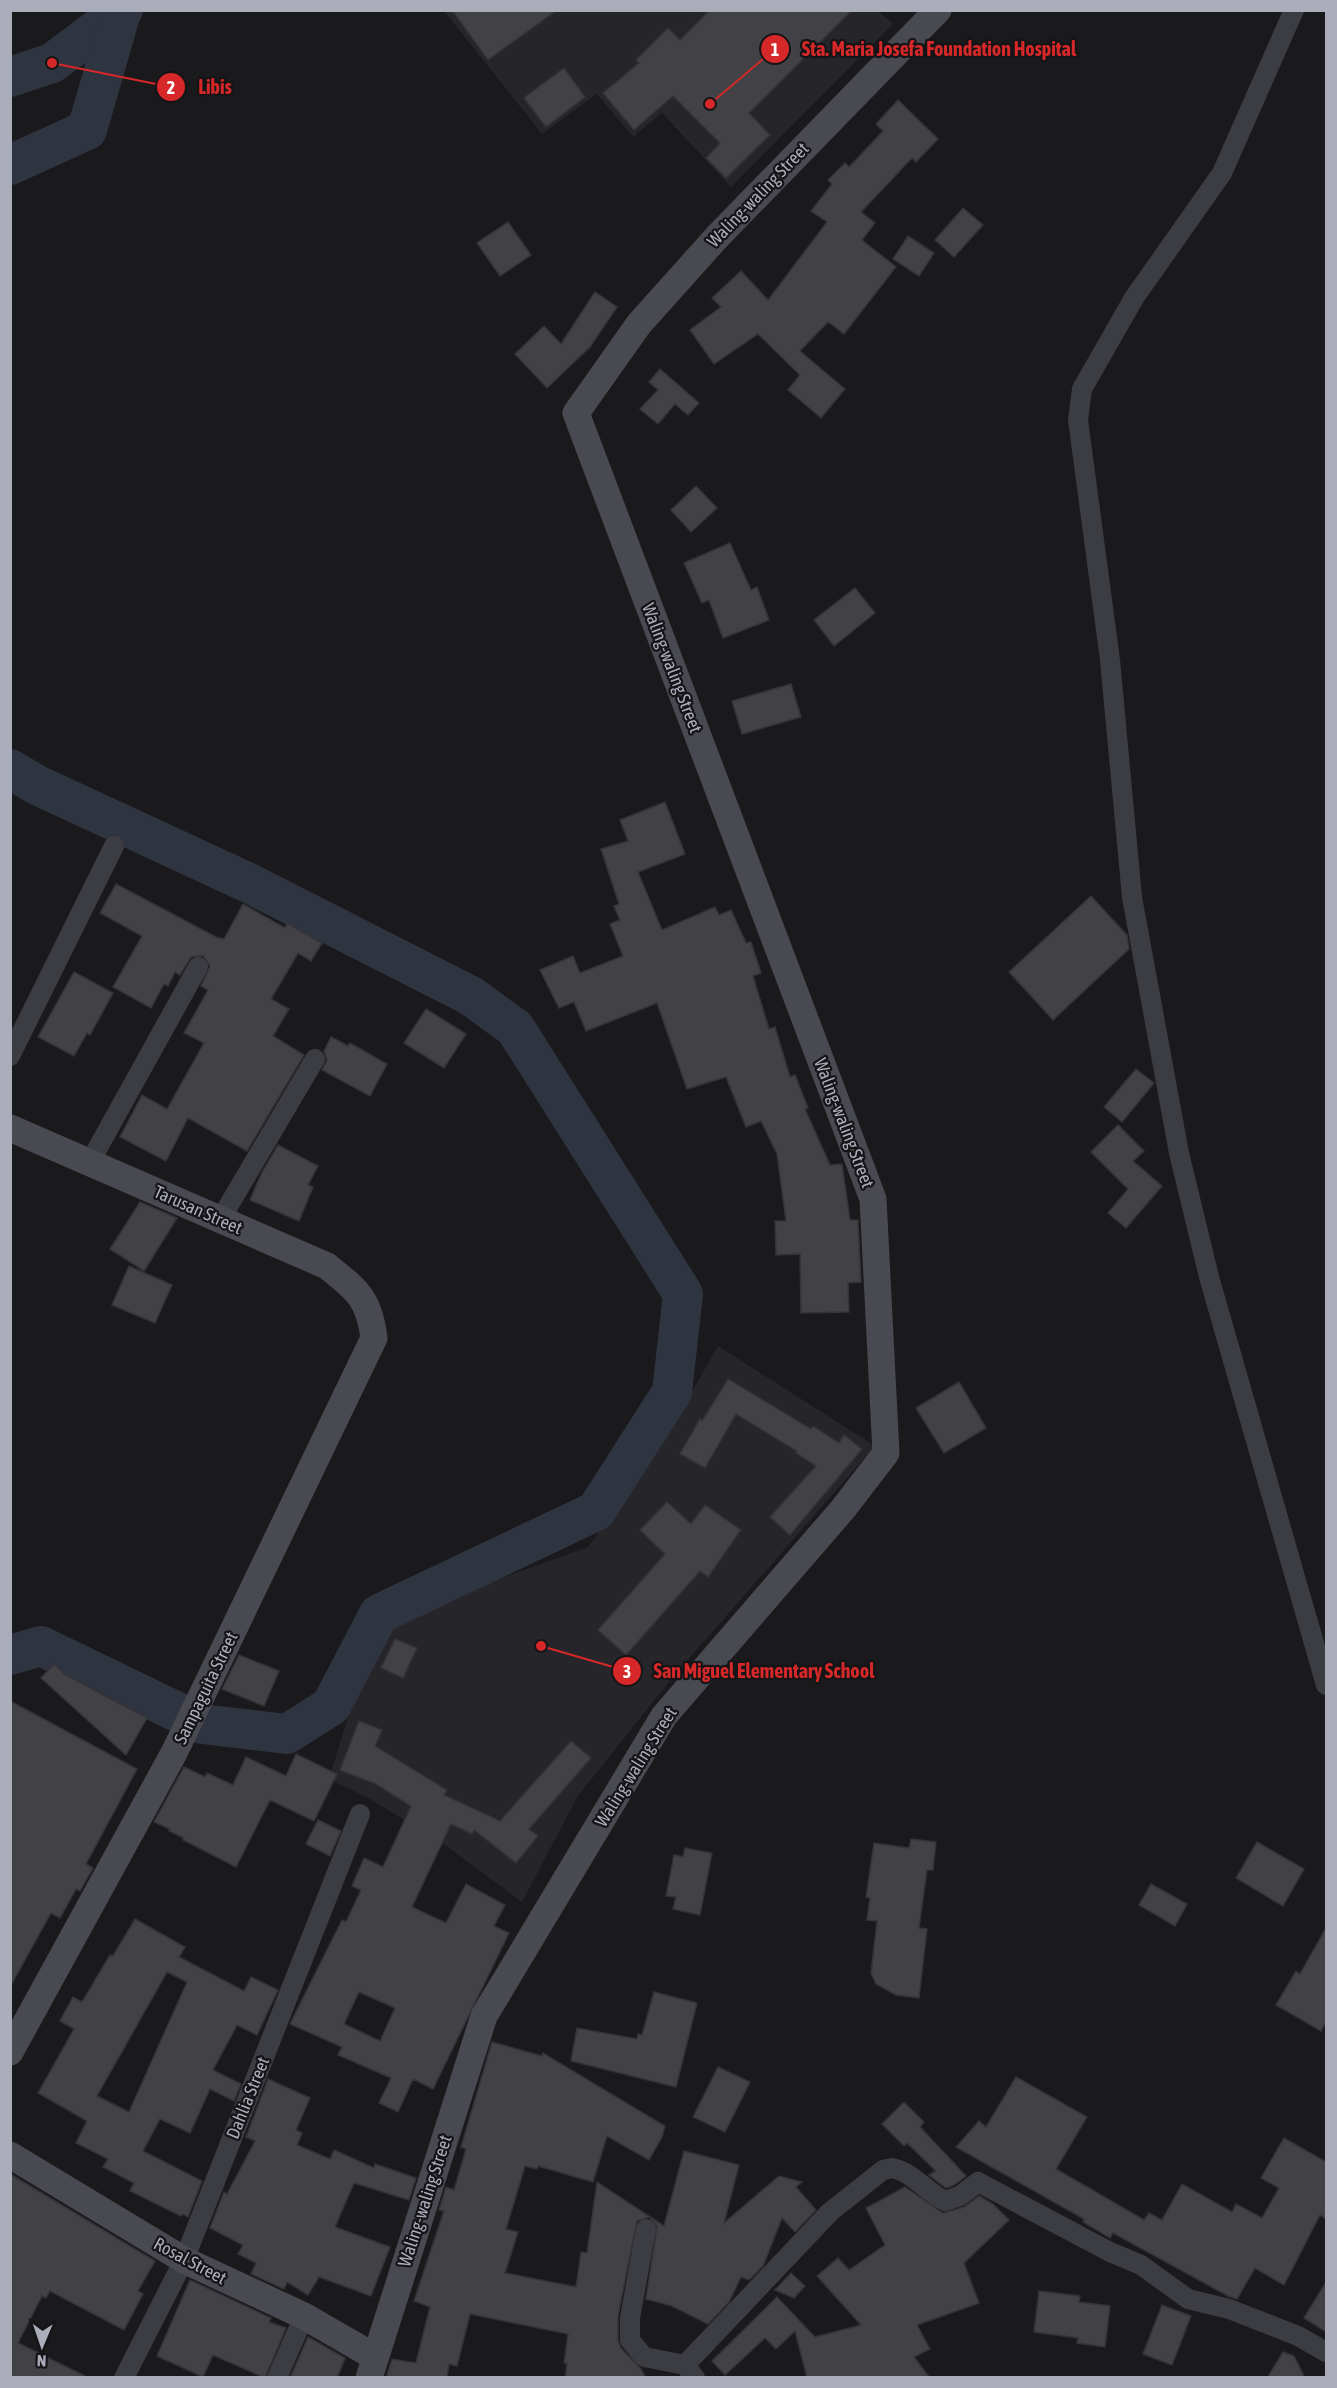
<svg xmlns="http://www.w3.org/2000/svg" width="1337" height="2388" font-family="'Asap Condensed',sans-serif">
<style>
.built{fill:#262529}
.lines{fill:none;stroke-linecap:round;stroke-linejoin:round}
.river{stroke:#2f3540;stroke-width:40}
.building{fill:#414146;stroke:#343338;stroke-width:1.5;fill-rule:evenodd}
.street{stroke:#3c3c43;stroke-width:20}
.secondary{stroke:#484951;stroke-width:27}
.labels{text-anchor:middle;stroke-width:4.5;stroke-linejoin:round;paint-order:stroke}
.street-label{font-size:18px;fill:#abadbb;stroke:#151417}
.leader{fill:none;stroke:#d62828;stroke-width:2}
.callout-dot{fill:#d62828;stroke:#151417;stroke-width:2}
.mark-label{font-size:18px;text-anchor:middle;font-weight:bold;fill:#fff}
.callout-label{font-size:20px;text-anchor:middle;font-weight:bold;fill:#d62828;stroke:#151417;stroke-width:4.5;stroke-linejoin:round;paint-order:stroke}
</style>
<rect width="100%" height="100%" fill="#1a191c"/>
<g class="built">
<polygon points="877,10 893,24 731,187 662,113 633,137 597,94 542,134 444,11"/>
<polygon points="718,1346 875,1446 672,1678 578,1796 522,1902 445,1845 370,1799 329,1779 361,1674 401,1618 460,1593 588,1547 660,1447"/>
</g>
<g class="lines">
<g class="river">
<polyline points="10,77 52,63 123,10"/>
<polyline points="10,165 87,130 121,12"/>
<polyline points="10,769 37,785 251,884 471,996 515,1028 683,1294 672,1392 596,1511 379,1614 331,1706 287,1734 202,1724 41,1646 10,1655"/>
</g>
</g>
<g class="building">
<polygon points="452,10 557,10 488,60"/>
<polygon points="710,10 852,10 749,113 770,135 726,178 706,158 720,143 673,96 634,130 603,93 639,63 636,60 668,28 680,40"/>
<polygon points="564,68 585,97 546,127 524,98"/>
<polygon points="898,100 938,139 916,162 912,158 861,212 875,223 862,240 896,267 844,334 828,322 800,351 845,389 821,418 788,390 800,375 758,334 714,364 690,330 721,307 712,298 741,271 768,300 827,222 811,211 832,184 828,180 845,163 849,167 883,131 876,124"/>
<polygon points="963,208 983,225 954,257 935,240"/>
<polygon points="508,222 531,255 500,276 477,243"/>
<polygon points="908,236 934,253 919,276 893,259"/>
<polygon points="595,292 617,307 590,347 547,388 515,354 544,326 561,344"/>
<polygon points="660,369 699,403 688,415 675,404 658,424 640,409 658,390 649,382"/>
<polygon points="696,486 717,508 691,532 671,510"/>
<polygon points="730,543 751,590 757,587 769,620 723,638 709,600 702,603 684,563"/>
<polygon points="855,588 875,613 834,646 814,620"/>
<polygon points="791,684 801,717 742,734 732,701"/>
<polygon points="665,802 685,854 638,872 662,930 715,907 719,915 731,910 746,943 751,942 761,973 753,976 769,1029 775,1027 790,1077 795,1075 808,1108 805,1109 830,1165 842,1164 850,1220 858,1220 861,1282 848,1283 849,1312 801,1313 800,1254 776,1255 775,1221 786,1221 777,1154 761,1121 746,1127 726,1077 687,1089 657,1003 586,1031 574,1002 559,1008 540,970 573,956 580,973 623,956 610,924 620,920 614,906 619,904 601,849 628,841 620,820"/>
<polygon points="116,884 216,937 224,939 243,904 285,928 287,923 322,943 311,961 298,953 271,999 289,1009 273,1036 304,1055 247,1151 188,1118 166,1161 120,1137 142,1095 167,1109 204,1043 184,1033 208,990 201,986 210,966 203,956 191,957 180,975 175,972 168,986 164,984 151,1008 113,987 142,936 100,913"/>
<polygon points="1091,896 1127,935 1129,949 1053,1020 1009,972"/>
<polygon points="74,972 113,993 90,1035 87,1033 74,1056 38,1037"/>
<polygon points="426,1009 466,1034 444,1068 404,1043"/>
<polygon points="331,1037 348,1046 350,1043 387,1064 370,1096 322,1070 327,1060 324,1051"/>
<polygon points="1136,1069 1154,1083 1122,1122 1104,1107"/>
<polygon points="1118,1125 1144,1151 1133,1161 1162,1186 1126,1228 1108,1213 1128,1189 1091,1152"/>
<polygon points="278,1145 318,1166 308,1185 313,1187 299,1221 250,1200 262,1172"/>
<polygon points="140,1202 177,1218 144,1271 110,1249"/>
<polygon points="129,1266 172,1285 155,1323 112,1305"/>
<polygon points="728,1379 811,1429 813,1426 839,1443 844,1435 862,1449 790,1535 770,1517 816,1466 796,1453 797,1451 736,1414 705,1468 680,1454 700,1419 702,1421"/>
<polygon points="959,1382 986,1428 944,1453 916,1408"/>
<polygon points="667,1502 691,1524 705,1505 741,1530 708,1577 700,1571 626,1655 598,1630 665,1554 640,1530"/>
<polygon points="395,1639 417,1648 403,1678 381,1668"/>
<polygon points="239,1655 279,1671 264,1706 222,1689"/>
<polygon points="54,1664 66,1675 147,1718 126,1755 41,1678"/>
<polygon points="10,1701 137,1769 86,1864 93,1868 80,1891 76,1889 60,1918 51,1913 10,1987"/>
<path d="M359,1721L382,1730L375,1746L447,1790L444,1795L500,1821L571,1741L591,1758L529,1829L538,1836L516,1863L474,1830L472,1834L451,1824L412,1907L446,1923L466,1884L505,1905L494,1926L509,1933L433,2089L413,2079L398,2112L379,2103L391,2078L338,2055L342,2047L290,2024L342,1920L346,1922L361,1890L352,1886L364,1858L383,1867L411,1806L376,1784L340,1770ZM359,1992L395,2008L380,2041L344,2024Z"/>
<polygon points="296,1754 337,1774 314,1821 270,1800 236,1867 183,1840 184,1838 169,1831 170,1829 154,1822 184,1767 205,1777 207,1773 233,1785 246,1757 286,1776"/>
<polygon points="318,1820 341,1831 330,1856 306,1844"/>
<polygon points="911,1839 936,1842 933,1870 927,1870 919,1928 927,1929 919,1998 896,1995 876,1984 871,1973 877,1921 867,1920 870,1898 866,1897 874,1843 909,1848"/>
<polygon points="1257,1842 1304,1869 1283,1906 1236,1878"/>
<polygon points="685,1848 712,1853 700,1915 673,1909 676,1897 666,1896 674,1855 683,1857"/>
<polygon points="1151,1884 1187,1904 1175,1926 1139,1905"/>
<path d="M135,1919L185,1947L179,1957L244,1991L251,1977L278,1990L257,2035L237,2025L213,2070L241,2084L234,2101L210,2089L190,2133L160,2119L143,2151L202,2181L188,2217L183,2214L181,2216L130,2191L134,2183L103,2167L108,2159L76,2143L87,2121L38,2093L74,2029L60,2021L73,1997L82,2002L110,1955L113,1956ZM167,1972L187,1982L129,2112L97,2096Z"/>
<polygon points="1326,1928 1326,2022 1321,2031 1276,2005 1296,1971 1300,1974"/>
<polygon points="654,1992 697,2003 676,2087 571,2061 577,2028 637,2039 638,2034 642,2035"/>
<polygon points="492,2042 542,2056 543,2053 665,2126 662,2137 649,2160 607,2136 593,2182 538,2166 537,2169 525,2166 506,2229 518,2232 505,2273 576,2287 581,2252 587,2253 597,2182 664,2226 684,2151 739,2165 724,2223 779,2176 802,2182 796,2187 816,2210 795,2232 782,2218 763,2266 749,2280 741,2277 729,2302 708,2324 672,2306 646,2299 657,2226 649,2217 637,2221 618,2316 618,2340 621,2348 641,2369 646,2378 565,2378 567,2364 564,2363 568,2334 470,2314 457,2366 449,2364 447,2378 386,2378 392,2359 416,2363 430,2307 414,2301 444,2211 439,2210 446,2187 454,2190 466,2149 461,2147"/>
<polygon points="718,2067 750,2082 725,2132 693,2117"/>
<polygon points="1016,2077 1087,2117 1056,2169 1144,2220 1149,2213 1162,2220 1182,2184 1232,2212 1236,2204 1262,2218 1279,2188 1261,2178 1284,2138 1326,2162 1326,2219 1320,2215 1284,2285 1255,2268 1237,2299 1228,2296 1113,2233 1110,2238 1083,2222 1084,2219 956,2147 979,2121 986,2127"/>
<polygon points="268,2079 310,2098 296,2130 302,2133 297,2145 330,2159 334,2150 374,2168 375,2164 416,2178 409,2200 354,2183 335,2227 390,2247 371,2296 319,2277 308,2295 287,2282 284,2289 251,2274 256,2263 238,2254 243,2245 210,2228 224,2192 227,2194 255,2141 246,2137"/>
<polygon points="904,2102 924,2122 920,2127 966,2176 954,2185 946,2188 929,2175 936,2171 907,2143 904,2146 882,2124"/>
<polygon points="10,2174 155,2261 138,2291 143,2294 124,2330 50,2291 46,2298 42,2296 18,2343 89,2378 10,2378"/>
<polygon points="905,2187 943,2213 964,2207 979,2196 993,2204 1009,2220 964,2263 979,2303 917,2325 930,2349 914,2357 930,2378 807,2378 795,2331 776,2349 765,2338 725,2375 712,2361 777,2297 815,2337 861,2325 817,2276 838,2258 849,2270 885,2245 866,2208"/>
<polygon points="791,2273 805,2286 794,2298 775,2290"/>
<polygon points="190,2280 271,2318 269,2322 286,2328 265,2378 213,2355 203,2377 157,2356"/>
<polygon points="1326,2282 1326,2332 1304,2318"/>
<polygon points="1039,2291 1080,2296 1079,2302 1110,2306 1105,2347 1077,2343 1078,2338 1034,2332"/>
<polygon points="1162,2305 1191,2316 1172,2365 1143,2354"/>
<polygon points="308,2337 345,2358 337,2378 290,2378"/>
<polygon points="1283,2352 1294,2356 1305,2378 1267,2378"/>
</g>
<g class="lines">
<g class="street">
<polyline points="1294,10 1222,173 1134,298 1082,389 1078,420 1110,660 1132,897 1179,1153 1209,1277 1326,1685"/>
<polyline points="10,1056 114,846"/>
<polyline points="90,1162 198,967"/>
<polyline points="220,1220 315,1059"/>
<polyline points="646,2229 630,2318 630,2340 644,2357 685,2365 695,2378"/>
<path d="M685,2365L830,2212L883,2170L892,2168C913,2172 926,2192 945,2201L960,2196L978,2182L1110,2252L1141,2265L1188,2299L1229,2309L1298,2336L1326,2352"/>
<polyline points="124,2378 184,2260 360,1814"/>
<polyline points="277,2378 304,2316"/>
</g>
<g class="secondary">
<path d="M10,1128L327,1266C357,1290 369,1298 374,1338L174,1753L10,2052"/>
<polyline points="10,2155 184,2260 304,2316 375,2357"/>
<polyline points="369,2378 484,2016 664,1716 843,1509 886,1453 873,1199 576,413 639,324 717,237 938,10"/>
</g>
</g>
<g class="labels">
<g class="street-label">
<text transform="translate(758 195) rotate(-46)" y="6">Waling-waling Street</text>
<text transform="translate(672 668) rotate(69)" y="6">Waling-waling Street</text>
<text transform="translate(844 1123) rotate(69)" y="6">Waling-waling Street</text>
<text transform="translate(198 1210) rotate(24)" y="6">Tarusan Street</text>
<text transform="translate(206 1688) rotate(-64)" y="6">Sampaguita Street</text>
<text transform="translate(636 1767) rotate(-58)" y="6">Waling-waling Street</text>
<text transform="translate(248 2098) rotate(-68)" y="6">Dahlia Street</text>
<text transform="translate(425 2201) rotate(-72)" y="6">Waling-waling Street</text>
<text transform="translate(190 2261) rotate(28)" y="6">Rosal Street</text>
</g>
</g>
<path class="leader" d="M710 104L775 49M52 63L171 87M541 1646L627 1671"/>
<g class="callout-dot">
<circle cx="710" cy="104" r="6"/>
<circle cx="52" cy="63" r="6"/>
<circle cx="541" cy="1646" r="6"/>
<circle cx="775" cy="49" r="15"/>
<circle cx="171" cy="87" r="15"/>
<circle cx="627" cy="1671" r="15"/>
</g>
<g class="mark-label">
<text x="775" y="56">1</text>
<text x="171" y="94">2</text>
<text x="627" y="1678">3</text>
</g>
<g class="callout-label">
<text x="939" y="56">Sta. Maria Josefa Foundation Hospital</text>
<text x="215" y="94">Libis</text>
<text x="764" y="1678">San Miguel Elementary School</text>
</g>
<rect width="1337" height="2388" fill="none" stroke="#abadbb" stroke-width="24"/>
<g transform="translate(42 2346) rotate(182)" stroke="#151417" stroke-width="4.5" paint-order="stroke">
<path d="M0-4.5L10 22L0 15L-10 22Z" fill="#abadbb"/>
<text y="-9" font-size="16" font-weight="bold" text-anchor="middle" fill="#abadbb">N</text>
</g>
</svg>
